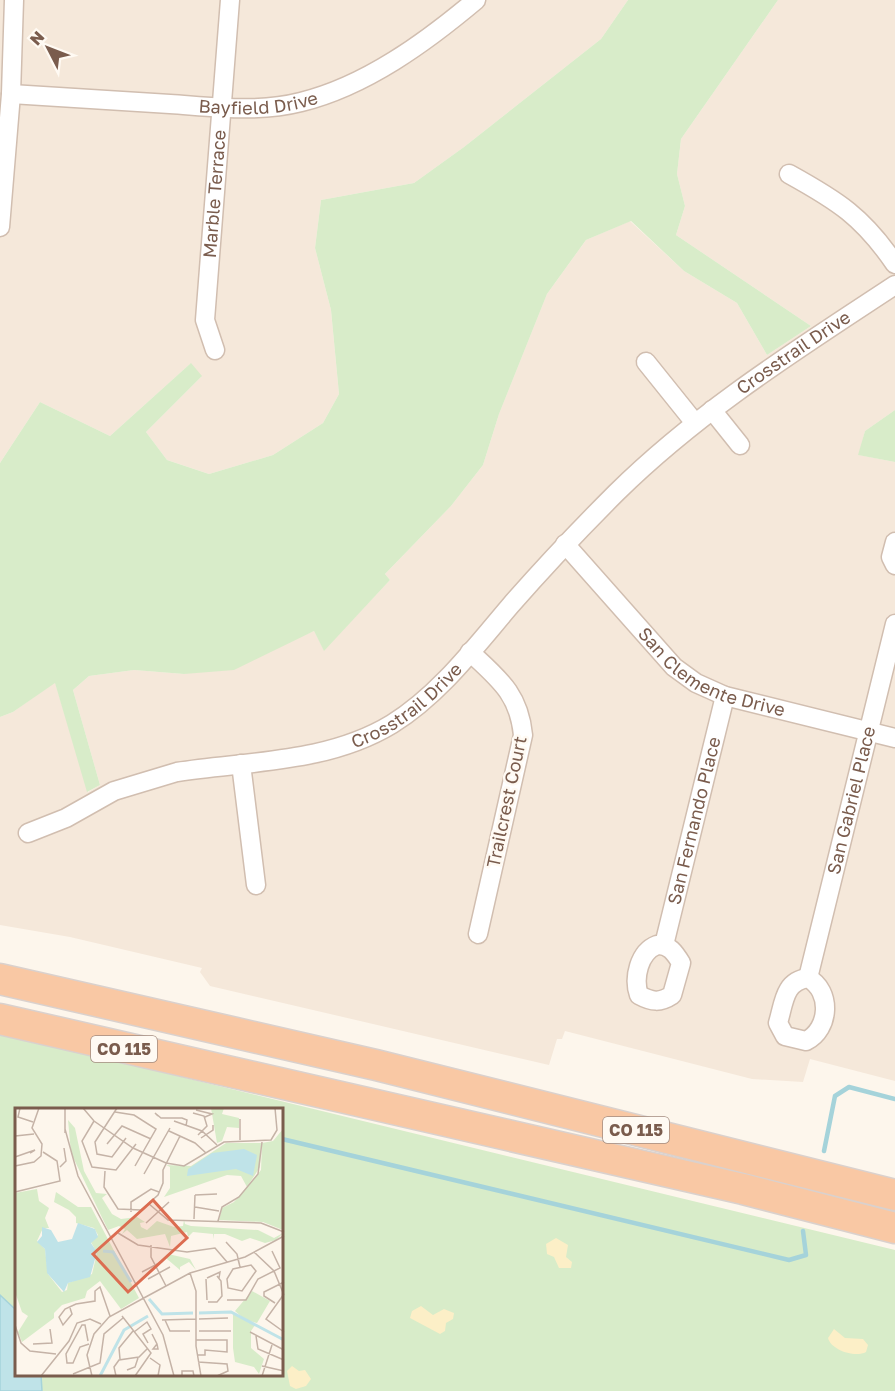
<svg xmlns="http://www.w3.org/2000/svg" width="895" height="1391" font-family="'Golos Text',sans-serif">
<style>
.residential{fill:#f5e8da}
.green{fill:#d8ecc9}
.sand{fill:#fcefc7}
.water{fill:#bfe3e8;stroke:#a5d3da;stroke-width:1.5}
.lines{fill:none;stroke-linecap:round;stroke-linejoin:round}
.stream{stroke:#a5d3da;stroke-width:4.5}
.minor-casing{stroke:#d1beb0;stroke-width:21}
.trunk-casing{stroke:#dad1cd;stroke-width:33}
.minor{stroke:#fff;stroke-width:18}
.trunk{stroke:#f9c8a4;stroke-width:30}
.labels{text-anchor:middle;stroke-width:5;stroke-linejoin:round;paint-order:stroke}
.shield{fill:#fffaf3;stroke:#a28b7f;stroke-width:1.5}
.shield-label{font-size:16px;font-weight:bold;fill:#7a5c4d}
.street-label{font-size:18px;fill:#7a5c4d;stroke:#fffaf3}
.inset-river{fill:none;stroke:#bfe3e8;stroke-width:3}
.inset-road{fill:none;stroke:#c5b3a7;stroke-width:1.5}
.view{fill:#dc6d51;fill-opacity:0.15;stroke:#dc6d51;stroke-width:3}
.inset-edge{fill:none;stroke:#7a5c4d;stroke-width:3}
</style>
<rect width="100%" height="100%" fill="#fdf6ec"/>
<g class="residential">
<polygon points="0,0 628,0 601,39 464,147 414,183 321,200 315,248 331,310 339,394 323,423 273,455 209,474 167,460 146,432 201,377 190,364 110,436 40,402 0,463"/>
<polygon points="778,0 895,0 895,410 865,431 859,455 895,462 895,1081 810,1059 803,1082 752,1079 565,1031 562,1039 557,1039 549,1065 210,986 200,972 202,968 70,937 0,925 0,717 13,712 55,682 88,792 100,785 73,690 89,676 134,670 184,674 279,646 314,631 324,650 390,580 385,574 451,506 483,465 499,414 547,294 586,240 630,221 684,271 737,303 767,355 811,326 676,235 685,206 677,174 681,139"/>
</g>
<g class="green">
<polygon points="628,0 778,0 681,139 677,174 685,206 676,235 811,326 767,355 737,303 684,271 631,221 586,240 547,294 499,414 483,465 451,506 385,574 390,580 324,651 314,631 234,670 184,674 134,670 89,676 73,690 100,785 87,792 55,683 13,712 0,717 0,463 40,402 110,436 191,363 202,376 146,432 167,460 209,474 273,455 323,423 339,394 331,310 315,248 321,200 414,183 464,147 601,39"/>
<polygon points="895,410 895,462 858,455 865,431"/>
<polygon points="0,1033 895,1250 895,1391 42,1391 41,1375 282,1374 282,1109 16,1109 16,1310 0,1295"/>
</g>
<g class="sand">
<polygon points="556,1238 568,1245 566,1257 572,1262 571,1268 559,1268 554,1257 547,1254 546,1244"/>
<polygon points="421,1306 433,1315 444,1309 454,1313 453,1319 446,1323 445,1331 440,1334 410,1318 412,1311"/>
<path d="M834,1329L845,1338L863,1339L868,1345L866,1352C855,1358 831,1350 828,1338Z"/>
<polygon points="292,1366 299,1371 305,1370 311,1379 306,1386 296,1389 290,1386 287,1371"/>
</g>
<polygon class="water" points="0,1295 16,1310 16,1374 41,1375 42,1391 0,1391"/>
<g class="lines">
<g class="stream">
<polyline points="282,1139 789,1260 806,1255 803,1231"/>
<polyline points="824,1151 835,1096 849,1087 895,1099"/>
</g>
<defs>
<g id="minor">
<path id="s1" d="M11,94C64,97 117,101 170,104C214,107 258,113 301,102C366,86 426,42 476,0"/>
<path d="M789,174C838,201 863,217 895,264"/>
<polyline points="0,227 11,94 14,0"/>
<path id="s2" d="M215,350L205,320L230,0"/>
<polyline points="646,362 695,423"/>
<polyline points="712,410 740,445"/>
<polyline points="895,542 891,557 895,565"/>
<path id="s3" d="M565,544L674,667L696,683L725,696L895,738"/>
<path d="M470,652C499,679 519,694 523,735L478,934"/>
<polyline points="241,764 256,885"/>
<path id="s4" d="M28,833L66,818L114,791L177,772C249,761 328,763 392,724C439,695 475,647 510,606C544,567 579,530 616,493C699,411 798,349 895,285"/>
<path d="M657,945C669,944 675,953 681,963L672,995C660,1003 652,1002 639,995C633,978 639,952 657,945Z"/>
<path id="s5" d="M664,945L725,696"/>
<path id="s6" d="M808,978L895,624"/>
<path d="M808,978C832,991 830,1029 806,1041L785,1036L778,1023C784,1003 784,981 808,978Z"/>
</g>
<g id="trunk">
<polyline points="0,979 376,1065 895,1195"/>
<polyline points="0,1019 743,1189 895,1228"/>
</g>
</defs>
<use href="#minor" class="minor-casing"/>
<use href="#trunk" class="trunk-casing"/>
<use href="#minor" class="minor"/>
<use href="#trunk" class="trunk"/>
</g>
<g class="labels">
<g class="shield">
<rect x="91" y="1036" width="66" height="26" rx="4.5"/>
<rect x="603" y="1117" width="66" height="26" rx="4.5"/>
</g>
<g class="shield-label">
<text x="124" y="1055">CO 115</text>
<text x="636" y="1136">CO 115</text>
</g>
<g class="street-label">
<text dy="6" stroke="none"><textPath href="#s1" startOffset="248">Bayfield Drive</textPath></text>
<text dy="6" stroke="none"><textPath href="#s2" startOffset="158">Marble Terrace</textPath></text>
<text dy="6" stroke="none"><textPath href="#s4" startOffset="933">Crosstrail Drive</textPath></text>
<text dy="6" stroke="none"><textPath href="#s3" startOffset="200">San Clemente Drive</textPath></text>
<text dy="6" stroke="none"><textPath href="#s4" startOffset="406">Crosstrail Drive</textPath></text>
<text dy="6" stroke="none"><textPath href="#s6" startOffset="183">San Gabriel Place</textPath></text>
<text transform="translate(507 802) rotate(-78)" y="6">Trailcrest Court</text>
<text dy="6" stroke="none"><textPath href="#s5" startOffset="128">San Fernando Place</textPath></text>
</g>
</g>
<g transform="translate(15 1108)">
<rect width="268" height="268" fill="#fdf6ec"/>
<path d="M196,0H209L207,6L224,10V20L212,19L207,33L202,35ZM53,12L60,20L69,63L81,85L92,86L87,90L97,106L106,111L122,109L130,114L125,115L126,119L132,122L142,113L159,119L168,118L169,112L170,116L176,118L243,122L259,130L268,125L261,132L250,135L235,130L227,133L210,126H199V131L198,126L178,124L173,129L172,124L156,128L155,139L150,126L122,131L112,122L107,126L110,121L104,118L93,122L56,45ZM268,21V122L248,114L204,112L207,100L219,94L246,62L247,35L258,33ZM211,35H246L245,59L232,79L226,68L212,67L149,89L155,80V59L151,57L176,58ZM22,81L24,93L34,100L30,110L34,120H28L22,133L30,141L33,166L47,184L52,182L53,175L77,166L82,145L76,134L83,127L79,120L61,115V109L54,102L39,94L41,84L63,99H76L124,190L106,201L85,173L72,183L70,190L47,197L39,205V210L7,234L3,224L13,208L7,204L0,184V85ZM153,146L175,151L181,162L174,154L165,159V162L152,151ZM237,183L255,193L242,215L231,212L240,217L236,223V240L249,251L244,266L239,259L220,254L218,240V206L229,211L220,203Z" fill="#d8ecc9"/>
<path d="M229,41L242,47L238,68L221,61L172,68L173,61L197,45ZM63,115L80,121L83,129L76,135L82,144L75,169L53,175L49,184L32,165L30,141L22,134L27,128V119L36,122L43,134L57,131Z" fill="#bfe3e8"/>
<path class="inset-river" d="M88,143L98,144L116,174M134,191L147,206L178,205M184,205L216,204L269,232M85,268L109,222L133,208"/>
<path class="inset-road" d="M5,0L3,9L18,14M68,0L79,13L118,40L151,55L169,58L209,34L256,32L262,22L260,0M102,0L80,34L82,46L97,49L111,30M181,2L197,6L190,9M100,4L119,7L141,21L120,58M178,5L189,8L192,18L183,27M143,8L140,5L146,10H167L172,12L171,18M225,11V32M79,13L67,33L77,59L101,62L121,36M159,13L187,23L202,37M50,21L63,68L148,227L159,268M154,23L180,35L191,45M50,25V0M0,28L19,26M186,30L198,22V17M92,36L107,18L136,31M0,49L20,42L15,45M0,58L19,54L26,48L27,36L17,20L24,0M45,59L51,53L49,40M90,63L89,79L103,101L126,102L143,87L148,75V62L165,28M129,66L155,20M0,84L45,73L42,53L28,44M180,87L202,86M134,96L153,112L246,115L269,124M180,99L204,103M116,104V94L136,81L144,84M179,111L180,87M203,113L207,99L224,89L243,66L247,34M131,115L154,94M103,125L123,137L172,144L200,140L212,154M211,134L222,146L225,159L223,151M136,137V149L151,178M239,144L259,163L269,187M236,157L241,163L227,183L213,180L212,171L218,161ZM127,164L148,153M175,165L181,183V238L186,268M192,170L205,164L204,170M133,171L155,159M191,171L192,192M269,186L251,211L269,224M127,191L175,165L230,149L269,128M212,192H231L243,171L265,160L257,143M193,194H202L207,188L206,173L202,168M260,195L249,188V184L269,174M55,200L57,206L48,217L44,209L50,201L61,196L80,193V183L85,179L95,208M107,208L136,245L120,268M184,211L213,210M147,212L181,211M150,212L155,223H175M0,217L6,235L15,243L41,246M184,223H216M119,224L132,214L136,221L128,226L133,235M235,224L269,242M137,226L142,236L143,241H138L142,236M241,228L243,241L269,252M181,232H212V244L190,242V247H182M73,233L70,217H67L51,246L52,255H58L65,239L74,236M18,236L37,235L35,221M135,250L145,257L143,268M105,251L104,240L118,223M183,254L212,256L213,263L202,268M247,258L269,263M112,262L120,259L123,250M58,266L85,255L89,226L108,210M26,268L54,233L62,215L75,211L86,216M77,268L72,247L79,226L94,209L127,191M101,268L99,259L104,252L124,249L133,240M167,268V263H178L179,268M247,268L257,237"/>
<path class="view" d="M138,92L172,130L113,184L78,146Z"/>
<rect width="268" height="268" class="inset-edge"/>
</g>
<g transform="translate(48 48) rotate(312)" stroke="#fffaf3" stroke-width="4.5" paint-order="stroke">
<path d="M0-4.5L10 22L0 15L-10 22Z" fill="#7a5c4d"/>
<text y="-9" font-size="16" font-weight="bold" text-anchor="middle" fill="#7a5c4d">N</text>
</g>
</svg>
